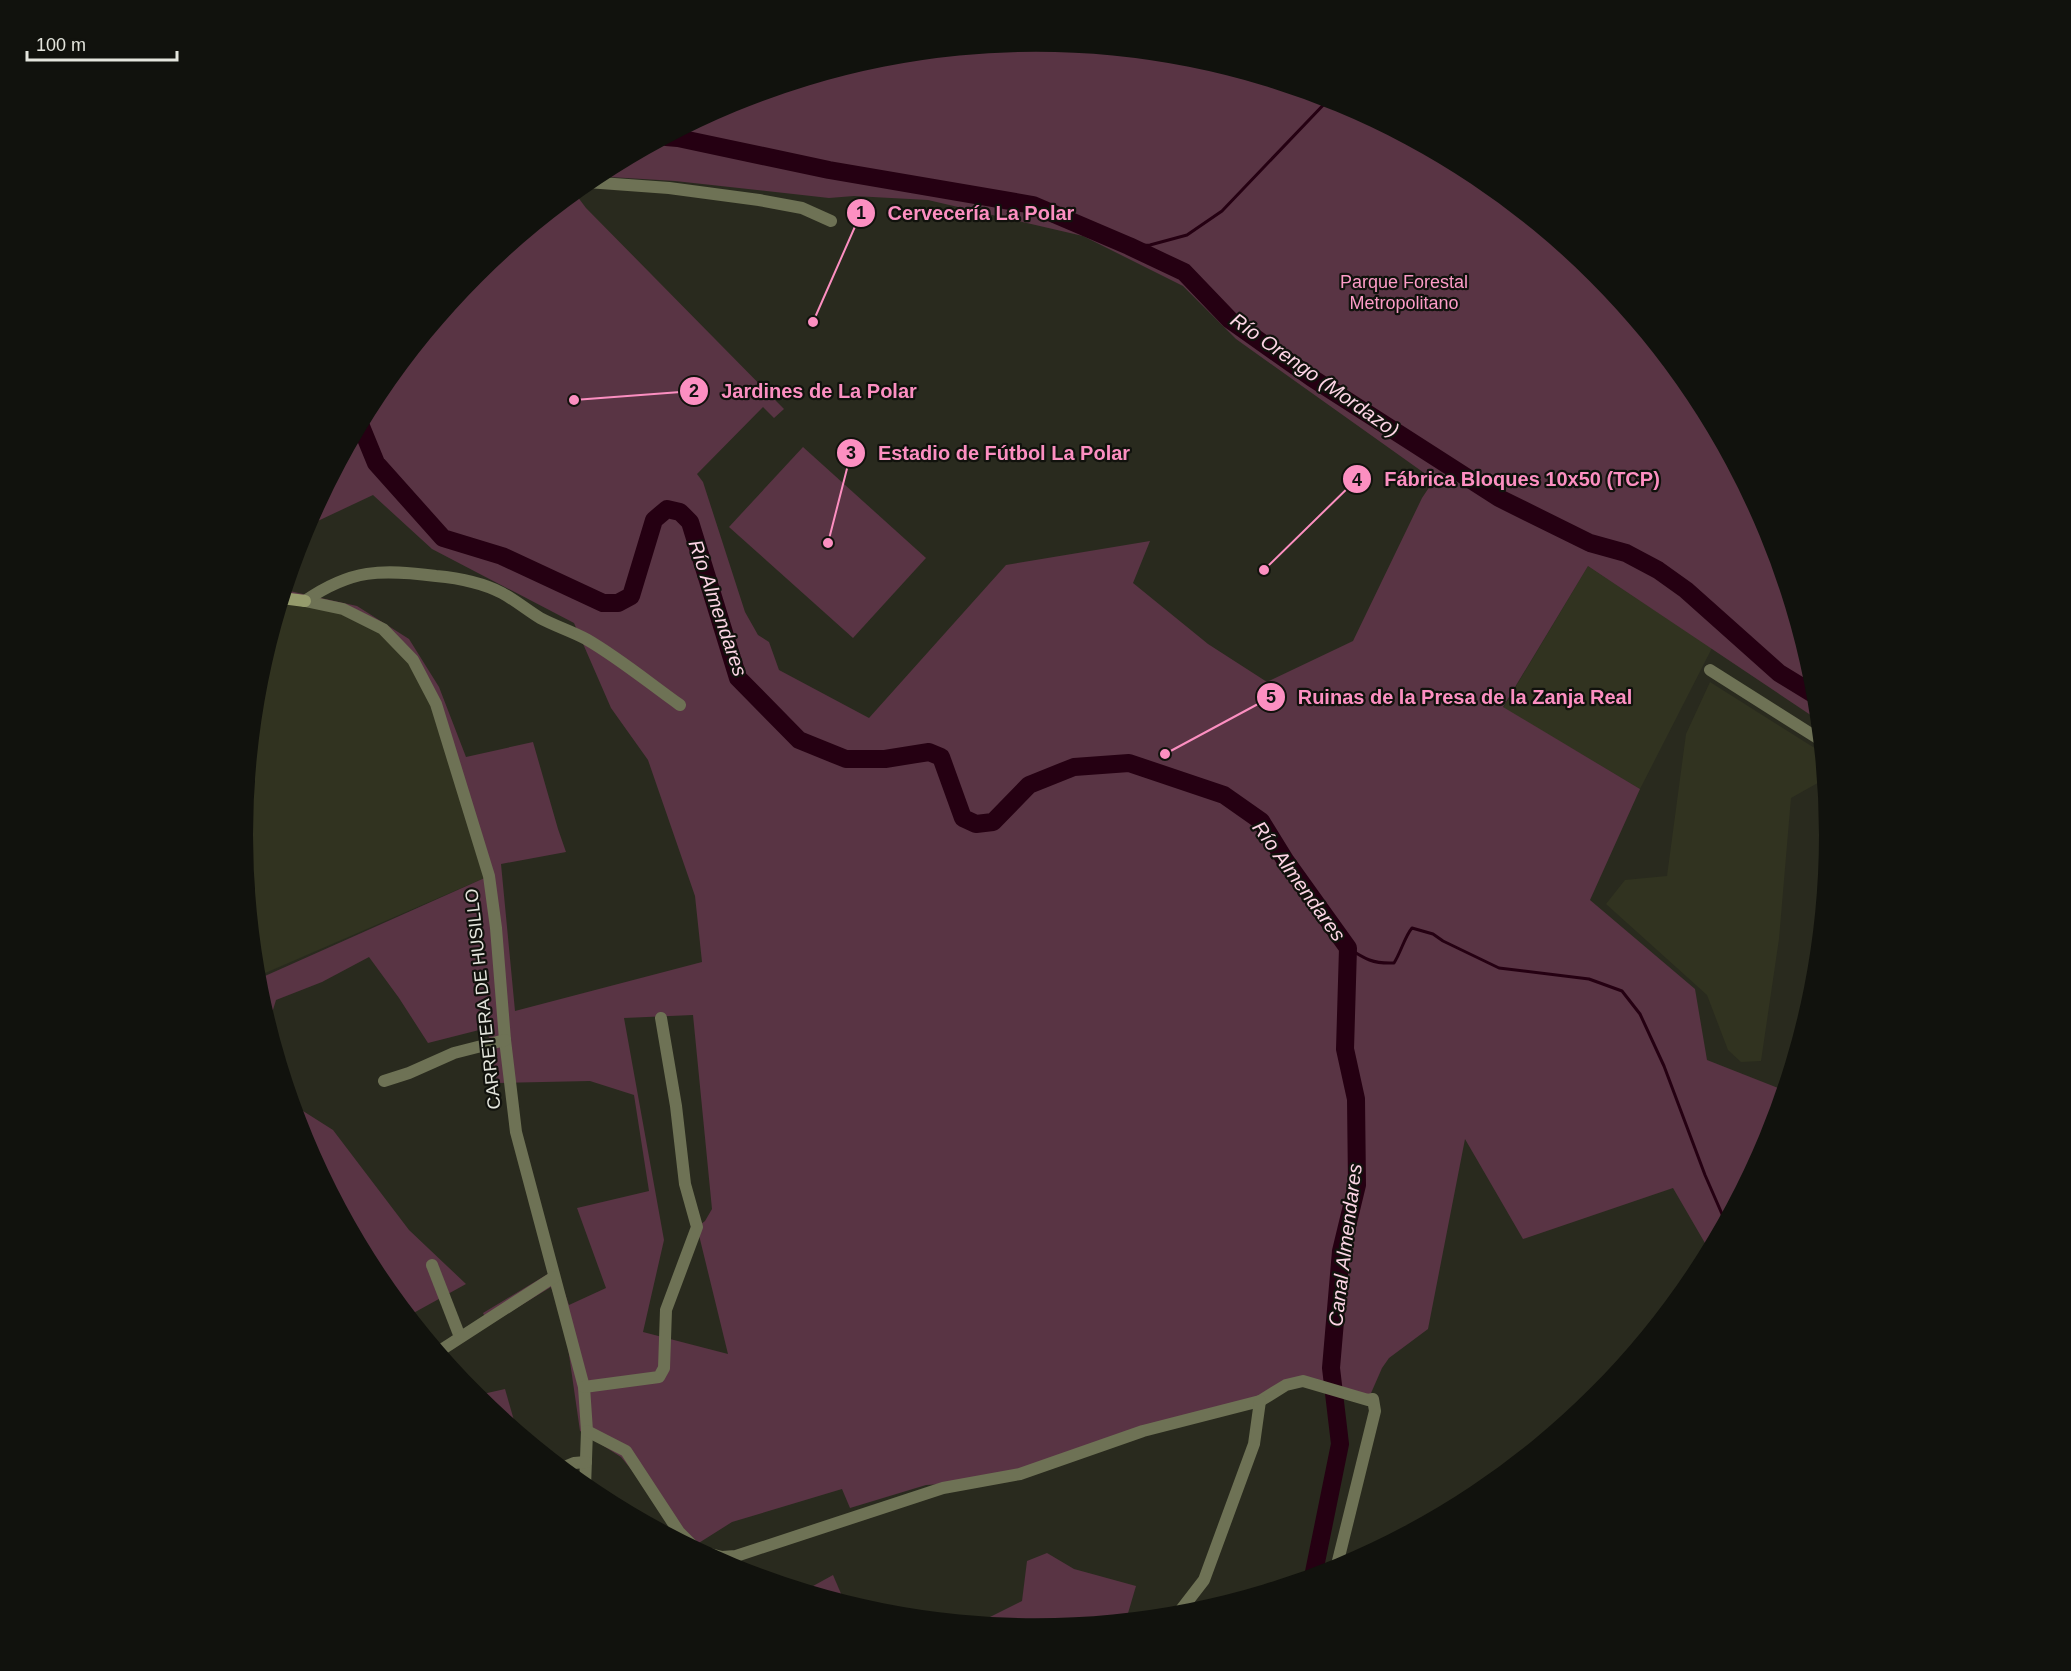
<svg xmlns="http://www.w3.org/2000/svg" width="2071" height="1671" font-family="Arial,sans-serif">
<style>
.built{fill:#313320}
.green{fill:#593444;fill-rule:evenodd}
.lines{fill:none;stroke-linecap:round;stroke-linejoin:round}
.stream{stroke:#250012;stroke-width:3}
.river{stroke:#250012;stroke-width:18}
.street{stroke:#6e7255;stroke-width:12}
.secondary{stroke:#959b6c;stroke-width:12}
.labels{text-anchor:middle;stroke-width:4.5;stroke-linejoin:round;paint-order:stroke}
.park-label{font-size:18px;fill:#fd9cc7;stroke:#11120d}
.street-label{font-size:18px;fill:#e4e5dd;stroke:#11120d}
.water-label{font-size:20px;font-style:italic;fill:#fdd5e5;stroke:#11120d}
.leader{fill:none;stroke:#fc8fc1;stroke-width:2}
.callout-dot{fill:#fc8fc1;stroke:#11120d;stroke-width:2}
.mark-label{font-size:18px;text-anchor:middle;font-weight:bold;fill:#111}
.callout-label{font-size:20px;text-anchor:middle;font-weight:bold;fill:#fc8fc1;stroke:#11120d;stroke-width:4.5;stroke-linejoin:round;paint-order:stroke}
</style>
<rect width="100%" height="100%" fill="#292a1e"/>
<g class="built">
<polygon points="1588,566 1712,648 1640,789 1503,708"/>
<polygon points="282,598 305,601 383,629 413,660 436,704 489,876 256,977 242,835 257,680"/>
<polygon points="1710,682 1821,752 1823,780 1791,798 1779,939 1761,1061 1741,1062 1728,1050 1707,995 1606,904 1625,880 1667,876 1686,734"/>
</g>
<g class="green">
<path d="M1035,42L1191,57L1339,103L1477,176L1597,275L1695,395L1769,532L1814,681L1818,720L1588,566L1503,707L1640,789L1590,900L1695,989L1707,1060L1783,1090L1768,1139L1709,1250L1673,1188L1523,1239L1465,1139L1428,1329L1389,1358L1382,1368L1368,1400L1303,1381L1260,1401L977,1482L926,1485L850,1508L842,1489L732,1522L694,1546L621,1457L580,1431L565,1327L551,1287L489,1325L483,1313L556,1269L569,1305L606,1288L577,1208L649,1191L634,1095L590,1081L497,1083L487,1028L428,1043L399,998L369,957L322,982L276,1000L268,1026L257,990L256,980L489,876L436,704L413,660L383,629L343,609L282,598L285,590L357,606L409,639L439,687L466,757L533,742L558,829L566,852L501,864L515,1011L702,962L695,896L648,760L611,708L574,623L432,549L373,495L305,527L376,394L475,274L574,192L586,208L784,409L774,418L763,407L697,474L703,482L745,612L758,635L769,642L779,670L869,718L1006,565L1150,541L1133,583L1208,644L1267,682L1353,641L1422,498L1434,480L1236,339L1183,286L1083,236L928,200L854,196L829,198L675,181L594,176L732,102L881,57ZM693,1015L712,1209L705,1221L697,1227L728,1354L643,1332L664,1240L624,1018Z"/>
<polygon points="803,447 926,558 853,638 729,527"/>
<polygon points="292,1104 333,1130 409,1230 466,1284 408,1316 376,1276 302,1139"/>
<polygon points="505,1389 517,1431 474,1396"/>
<polygon points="1047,1553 1074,1569 1136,1586 1126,1620 1035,1629 978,1623 1022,1601 1027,1561"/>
<polygon points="833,1575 845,1603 804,1591"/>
</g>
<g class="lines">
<g class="stream">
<polyline points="1129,246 1150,245 1187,235 1222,211 1329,99"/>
<path d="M1348,948C1365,959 1373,964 1394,963C1401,952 1405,936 1412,928L1433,934L1443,941L1499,968L1589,979L1622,991L1640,1014L1664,1066L1705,1175L1722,1214L1724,1223"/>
</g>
<g class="river">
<polyline points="666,137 678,138 829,170 1033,205 1129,246 1184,272 1230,320 1312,378 1499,498 1590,543 1626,553 1658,570 1686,590 1779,673 1815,695"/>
<polyline points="360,424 376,463 443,538 502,556 603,603 618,603 631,596 654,520 667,509 680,512 690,522 738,678 799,740 846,759 885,759 929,752 941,757 963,818 976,824 993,822 1029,785 1074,767 1129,763 1224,795 1261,821 1285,860 1348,948 1345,1049 1356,1099 1357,1185 1341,1251 1331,1368 1340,1444 1313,1577"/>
</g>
<g class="street">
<polyline points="587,182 669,188 759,200 802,208 831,221"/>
<polyline points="305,601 343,609 383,629 413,660 436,704 489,876 496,928 505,1040 516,1132 584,1387 587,1431 585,1487"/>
<path d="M305,601C351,569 381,569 436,576C458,578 481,582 502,593C515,600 527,610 540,618C555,626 571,631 586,639C619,658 649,683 680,705"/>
<polyline points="1710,670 1819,739"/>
<polyline points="384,1081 409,1073 454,1053 505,1040"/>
<polyline points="432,1265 460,1337"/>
<polyline points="438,1352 554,1277"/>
<polyline points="584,1387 659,1377 664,1368 666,1310 697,1227 685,1184 676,1106 661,1018"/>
<polyline points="587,1431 626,1451 679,1532 696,1549"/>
<polyline points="562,1468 574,1463 586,1462"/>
<polyline points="698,1551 722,1557 736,1556 943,1488 1020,1474 1143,1431 1260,1401 1286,1385 1303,1381 1368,1400 1373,1399 1375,1411 1336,1569"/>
<polyline points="1177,1615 1204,1580 1254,1444 1260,1401"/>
</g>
<polyline class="secondary" points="282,598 305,601"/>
</g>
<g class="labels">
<g class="park-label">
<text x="1404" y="288">Parque Forestal<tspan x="1404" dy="21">Metropolitano</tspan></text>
</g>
<g class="street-label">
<text transform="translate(483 999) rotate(-96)" y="6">CARRETERA DE HUSILLO</text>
</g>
<g class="water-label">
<text transform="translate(1315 375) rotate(35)" y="7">Río Orengo (Mordazo)</text>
<text transform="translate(718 608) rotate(71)" y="7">Río Almendares</text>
<text transform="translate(1299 881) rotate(54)" y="7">Río Almendares</text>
<text transform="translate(1345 1245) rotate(-83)" y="7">Canal Almendares</text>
</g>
</g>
<path d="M0 0H2071V1671H0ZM253 835a783 783 0 1 1 1566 0a783 783 0 1 1-1566 0Z" fill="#11120d" fill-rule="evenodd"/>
<path class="leader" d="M813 322L861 213M574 400L694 391M828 543L851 453M1264 570L1357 479M1165 754L1271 697"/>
<g class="callout-dot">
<circle cx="813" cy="322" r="6"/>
<circle cx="574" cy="400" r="6"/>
<circle cx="828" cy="543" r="6"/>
<circle cx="1264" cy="570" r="6"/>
<circle cx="1165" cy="754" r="6"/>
<circle cx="861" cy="213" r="15"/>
<circle cx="694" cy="391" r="15"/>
<circle cx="851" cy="453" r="15"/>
<circle cx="1357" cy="479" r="15"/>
<circle cx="1271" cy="697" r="15"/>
</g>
<g class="mark-label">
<text x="861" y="219">1</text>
<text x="694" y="397">2</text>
<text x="851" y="459">3</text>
<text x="1357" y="486">4</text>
<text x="1271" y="703">5</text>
</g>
<g class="callout-label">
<text x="981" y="220">Cervecería La Polar</text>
<text x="819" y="398">Jardines de La Polar</text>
<text x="1004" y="460">Estadio de Fútbol La Polar</text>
<text x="1522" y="486">Fábrica Bloques 10x50 (TCP)</text>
<text x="1465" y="704">Ruinas de la Presa de la Zanja Real</text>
</g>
<path d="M27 51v9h150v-9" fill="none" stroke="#e4e5dd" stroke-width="3"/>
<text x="36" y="51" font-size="18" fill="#e4e5dd" stroke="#11120d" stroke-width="4.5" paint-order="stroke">100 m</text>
</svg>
